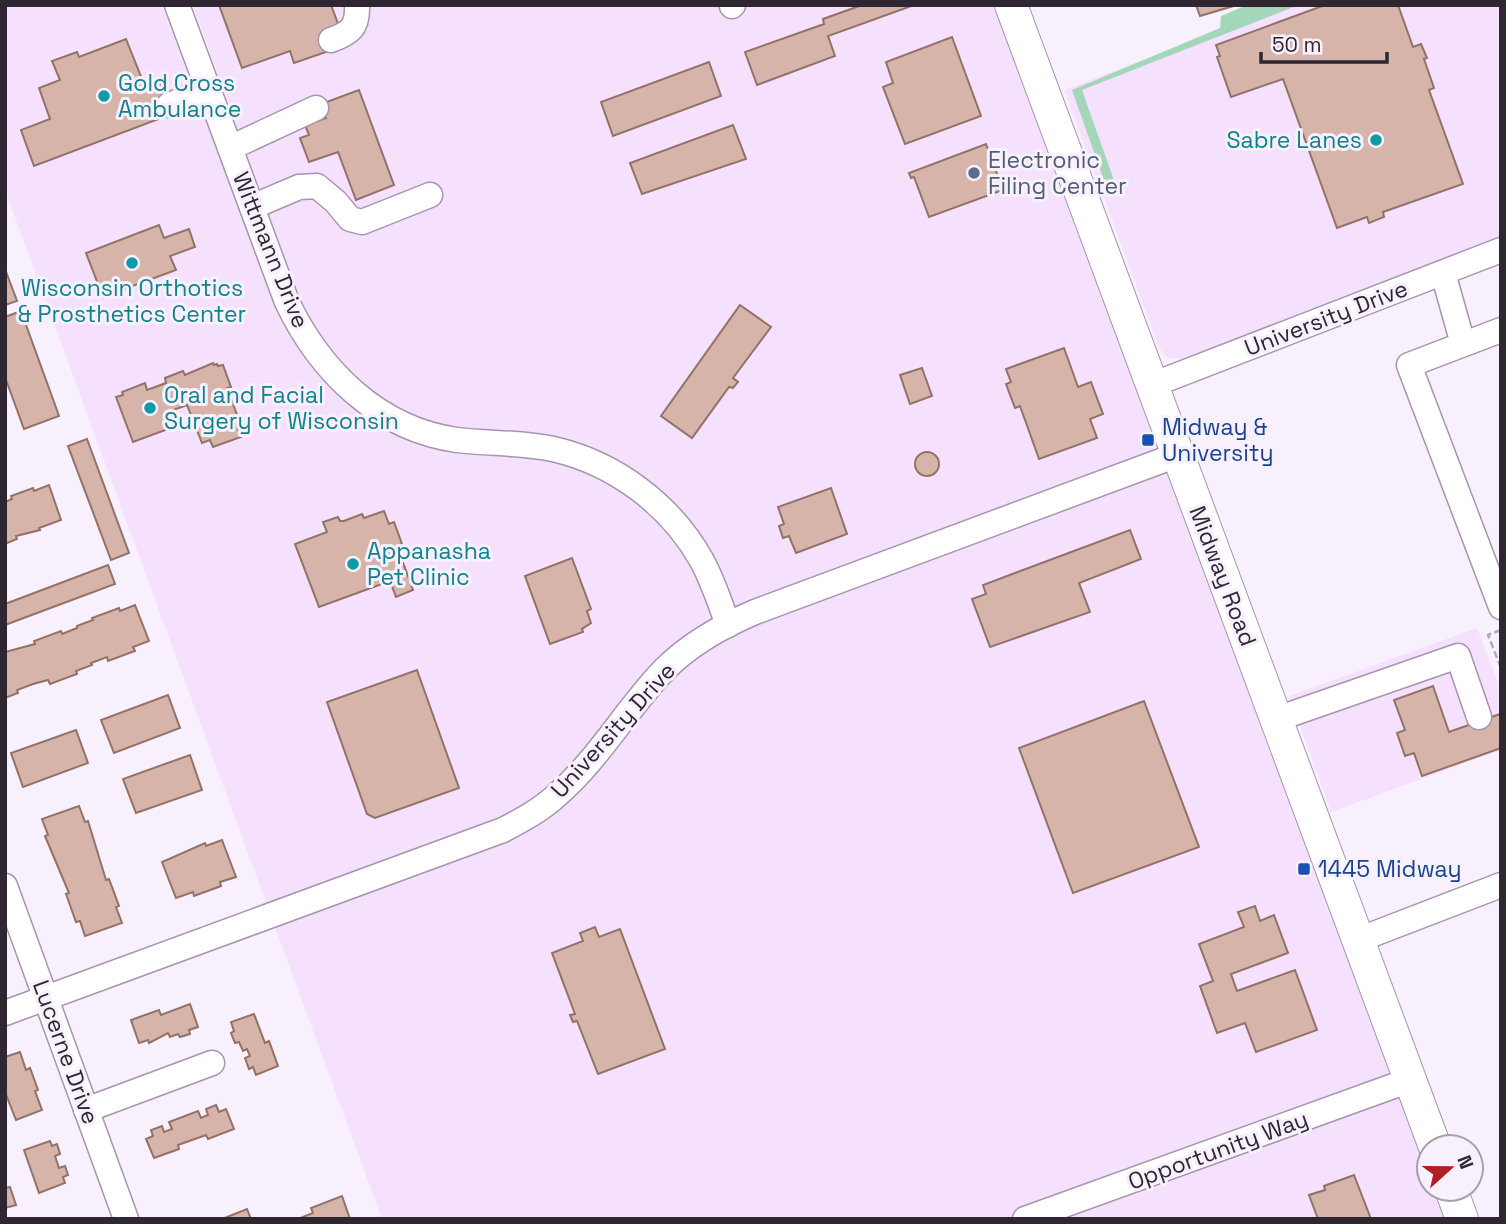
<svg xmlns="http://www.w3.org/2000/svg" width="1506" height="1224" font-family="'Space Grotesk',sans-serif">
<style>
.built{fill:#f5e1fd}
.green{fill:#a4d7ba}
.building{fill:#d7b4a9;stroke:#927268;stroke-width:2}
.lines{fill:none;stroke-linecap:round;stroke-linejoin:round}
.minor-casing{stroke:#a794af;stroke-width:27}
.major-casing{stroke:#a794af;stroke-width:34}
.path{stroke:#b1a9b5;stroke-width:2.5;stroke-dasharray:7 3.5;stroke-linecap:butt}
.minor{stroke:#fff;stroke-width:24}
.major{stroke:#fff;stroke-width:32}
.culture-dot{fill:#0f9aa8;stroke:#f8f0fc;stroke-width:2.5}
.service-dot{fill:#5c6f8a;stroke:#f8f0fc;stroke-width:2.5}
.transit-dot{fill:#1a4fb4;stroke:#f8f0fc;stroke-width:2.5}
.labels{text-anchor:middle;stroke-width:6;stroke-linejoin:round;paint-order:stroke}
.culture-label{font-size:23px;fill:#0d838f;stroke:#f8f0fc;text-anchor:start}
.service-label{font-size:23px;fill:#4e5e75;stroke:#f8f0fc;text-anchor:start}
.street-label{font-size:23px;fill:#2e2731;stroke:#f8f0fc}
.transit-label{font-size:23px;fill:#164399;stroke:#f8f0fc;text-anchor:start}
</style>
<rect width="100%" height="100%" fill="#f8f0fc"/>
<g class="built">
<polygon points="5,5 162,5 203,115 229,105 193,5 1011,5 1429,1147 1429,1189 1451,1189 1462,1219 382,1219 5,190"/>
<polygon points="1286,5 1501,5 1501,240 1274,328 1184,358 1170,359 1163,354 1159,347 1064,90"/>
<polygon points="1477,628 1501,690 1501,750 1331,812 1289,696"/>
</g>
<polygon class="green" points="1247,5 1299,5 1082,90 1115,183 1106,186 1072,90 1220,28 1221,16"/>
<g class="building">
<polygon points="219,5 331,5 341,32 329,51 294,63 290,51 242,68"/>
<polygon points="862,5 914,5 828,36 835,56 757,85 745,52 824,24 823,19"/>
<polygon points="1196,5 1237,5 1200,16"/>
<polygon points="1325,5 1398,5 1413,47 1421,44 1427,58 1424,59 1434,88 1429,90 1463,184 1383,212 1384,217 1369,223 1367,217 1337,228 1283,79 1231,97 1217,57 1220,56 1216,45"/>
<polygon points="952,37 981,116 905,144 883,87 893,83 886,62"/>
<polygon points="126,39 144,84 159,78 172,114 34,166 21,130 50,119 39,88 60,80 52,61 77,52 79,57"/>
<polygon points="709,62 721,96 613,136 601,102"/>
<polygon points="359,90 394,185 356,200 338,152 309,162 300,138 309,135 305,125 326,118 321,104"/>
<polygon points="733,125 746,159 642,194 630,163"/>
<polygon points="986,144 1003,190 929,217 914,177 911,178 909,173"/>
<polygon points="159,225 164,238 189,229 195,247 170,256 176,270 103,297 86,253"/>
<polygon points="5,269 17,301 5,305"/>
<polygon points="740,305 771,327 733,378 738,382 733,388 729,387 692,438 661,416"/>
<polygon points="21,311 59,416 24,429 5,377 5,317"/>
<polygon points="1064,348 1078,387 1091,382 1103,414 1090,419 1097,438 1039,459 1020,406 1015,408 1006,384 1011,382 1006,369"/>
<polygon points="213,363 214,365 217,364 218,366 223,365 231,387 227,388 242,428 238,429 241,437 213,447 210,440 202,443 187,405 173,410 179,425 133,442 116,397 123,395 122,392 145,383 147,390 166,383 165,378 183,371 185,375"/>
<polygon points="922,368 932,396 910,404 900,375"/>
<polygon points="87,439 129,553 111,560 68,446"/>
<circle cx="927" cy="464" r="12"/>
<polygon points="49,485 61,520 39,528 40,530 16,536 17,539 7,543 5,546 5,502 12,499 11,496 33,488 34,491"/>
<polygon points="831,488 847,534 796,553 789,536 783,538 779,526 784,524 778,507"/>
<polygon points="384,511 389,524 394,522 402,544 397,546 413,590 396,597 390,581 319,607 295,544 327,532 323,522 338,517 340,521 344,521 362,514 364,518"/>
<polygon points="1130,530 1141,559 1079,583 1090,612 990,647 972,599 986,594 983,585"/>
<polygon points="572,558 591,609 587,611 591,623 582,629 583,632 550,644 525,576"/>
<polygon points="108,565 115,584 5,625 5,604"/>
<polygon points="135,605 149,641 133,647 135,651 108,661 107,657 91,663 92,665 76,671 77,674 50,684 48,680 33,684 17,690 18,693 5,698 5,652 35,644 34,641 61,631 62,634 77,628 77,626 93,620 92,618 119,608 120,611"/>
<polygon points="417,670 459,788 375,818 367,814 327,702"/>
<polygon points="1433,686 1449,732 1500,714 1501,748 1422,776 1414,753 1405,756 1397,733 1405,730 1394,700"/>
<polygon points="168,695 180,728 114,753 101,720"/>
<polygon points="1144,701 1199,847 1073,893 1019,748"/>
<polygon points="76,730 88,763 23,787 11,753"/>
<polygon points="190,755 202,790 136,813 123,779"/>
<polygon points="79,806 85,822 88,821 106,880 109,879 119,906 116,907 122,923 85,936 80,921 76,922 66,894 69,893 45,836 48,835 42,819"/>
<polygon points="222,840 236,877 220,882 221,886 194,896 193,892 176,898 162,862 205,843 206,846"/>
<polygon points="1255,906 1260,921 1274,915 1288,953 1231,974 1237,991 1295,970 1317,1030 1256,1052 1245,1023 1217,1033 1200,986 1213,981 1199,944 1244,927 1238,912"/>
<polygon points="595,927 599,937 620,929 665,1049 598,1074 577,1021 573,1022 570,1015 575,1014 552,953 583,941 580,933"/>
<polygon points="190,1004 198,1027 189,1030 190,1034 180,1037 178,1034 170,1037 168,1033 149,1043 148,1040 139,1043 131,1020 159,1010 161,1015"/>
<polygon points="254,1014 265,1043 269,1041 278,1066 256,1075 253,1067 249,1069 245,1058 250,1056 247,1049 243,1051 239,1042 235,1043 231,1033 234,1031 231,1022"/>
<polygon points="20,1052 26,1070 30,1068 38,1090 35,1091 42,1110 16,1120 5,1092 5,1057"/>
<polygon points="216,1105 219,1112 226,1109 234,1129 208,1139 206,1135 178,1145 179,1149 154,1158 146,1139 153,1136 151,1130 162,1126 164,1132 172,1129 169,1122 198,1111 201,1118 208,1115 206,1109"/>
<polygon points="50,1141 52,1146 57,1144 60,1154 55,1156 59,1168 65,1166 68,1175 63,1177 65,1183 39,1193 24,1150"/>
<polygon points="1354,1175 1371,1219 1318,1219 1309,1195 1325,1190 1324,1186"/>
<polygon points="10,1187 16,1205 5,1208 5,1188"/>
<polygon points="342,1196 350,1219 298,1219 313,1213 311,1208"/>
<polygon points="247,1209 251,1219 222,1219"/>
</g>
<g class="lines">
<defs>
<g id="minor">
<path d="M177,5L287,302C320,371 378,429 457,440C489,444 521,442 553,449C615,463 671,505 702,561C713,581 720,603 728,625"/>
<polyline points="732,6 733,5"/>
<path d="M331,40C350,33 358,28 357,5"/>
<polyline points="169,105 209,90"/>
<polyline points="230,148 316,108"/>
<polyline points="252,207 299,187 317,186 336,202 350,219 362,222 430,195"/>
<polyline points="1443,273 1463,344"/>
<polyline points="1501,330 1409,365 1501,607"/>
<polyline points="1152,385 1501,250"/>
<polyline points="1277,719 1458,656 1479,717"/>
<polyline points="5,886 126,1219"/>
<polyline points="1358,940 1501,885"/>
<path d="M5,1013L503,830C522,820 541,810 557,795C599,759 626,709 665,669C690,644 722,626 755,612L1177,455"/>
<polyline points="86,1110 212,1063"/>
<polyline points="1025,1219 1410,1080"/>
</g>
<g id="major">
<polyline points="1011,5 1435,1147"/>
<polyline points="1451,1189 1462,1219"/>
</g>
</defs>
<use href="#minor" class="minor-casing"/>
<use href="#major" class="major-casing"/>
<polyline class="path" points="1501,630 1488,635 1501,668"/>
<use href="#minor" class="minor"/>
<use href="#major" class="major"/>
</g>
<g class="culture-dot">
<circle cx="104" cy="96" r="7"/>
<circle cx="1376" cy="140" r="7"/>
<circle cx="132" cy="263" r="7"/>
<circle cx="150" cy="408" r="7"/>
<circle cx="353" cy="564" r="7"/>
</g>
<circle class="service-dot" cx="974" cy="173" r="7"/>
<g class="transit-dot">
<rect x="1141" y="433" width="14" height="14" rx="3.5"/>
<rect x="1297" y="862" width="14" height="14" rx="3.5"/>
</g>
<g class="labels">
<g class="culture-label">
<text x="118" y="91">Gold Cross<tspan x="118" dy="26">Ambulance</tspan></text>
<text x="1362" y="148" text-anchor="end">Sabre Lanes</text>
<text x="132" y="296" text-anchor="middle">Wisconsin Orthotics<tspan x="132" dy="26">&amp; Prosthetics Center</tspan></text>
<text x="164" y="403">Oral and Facial<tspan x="164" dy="26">Surgery of Wisconsin</tspan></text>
<text x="367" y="559">Appanasha<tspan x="367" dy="26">Pet Clinic</tspan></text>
</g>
<g class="service-label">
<text x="988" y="168">Electronic<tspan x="988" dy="26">Filing Center</tspan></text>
</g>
<g class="street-label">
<text transform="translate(271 250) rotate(68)" y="8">Wittmann Drive</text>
<text transform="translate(1326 318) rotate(-21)" y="8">University Drive</text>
<text transform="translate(1223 576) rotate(69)" y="8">Midway Road</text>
<text transform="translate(613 730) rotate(-48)" y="8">University Drive</text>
<text transform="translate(66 1052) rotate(70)" y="8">Lucerne Drive</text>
<text transform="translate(1218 1150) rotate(-20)" y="8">Opportunity Way</text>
</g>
<g class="transit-label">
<text x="1162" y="435">Midway &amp;<tspan x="1162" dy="26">University</tspan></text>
<text x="1318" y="877">1445 Midway</text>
</g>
</g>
<rect width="1506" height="1224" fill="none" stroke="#2e2731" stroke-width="14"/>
<g transform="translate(1450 1168) rotate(69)"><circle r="33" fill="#f8f0fc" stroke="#a7a0ab" stroke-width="2"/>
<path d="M0-5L12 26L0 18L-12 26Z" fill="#b01f22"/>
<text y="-10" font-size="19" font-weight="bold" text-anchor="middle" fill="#2e2731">N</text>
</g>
<path d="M1261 52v10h126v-10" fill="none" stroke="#2e2731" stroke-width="3.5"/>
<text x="1272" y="52" font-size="21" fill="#2e2731" stroke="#f8f0fc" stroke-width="5" paint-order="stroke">50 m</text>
</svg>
